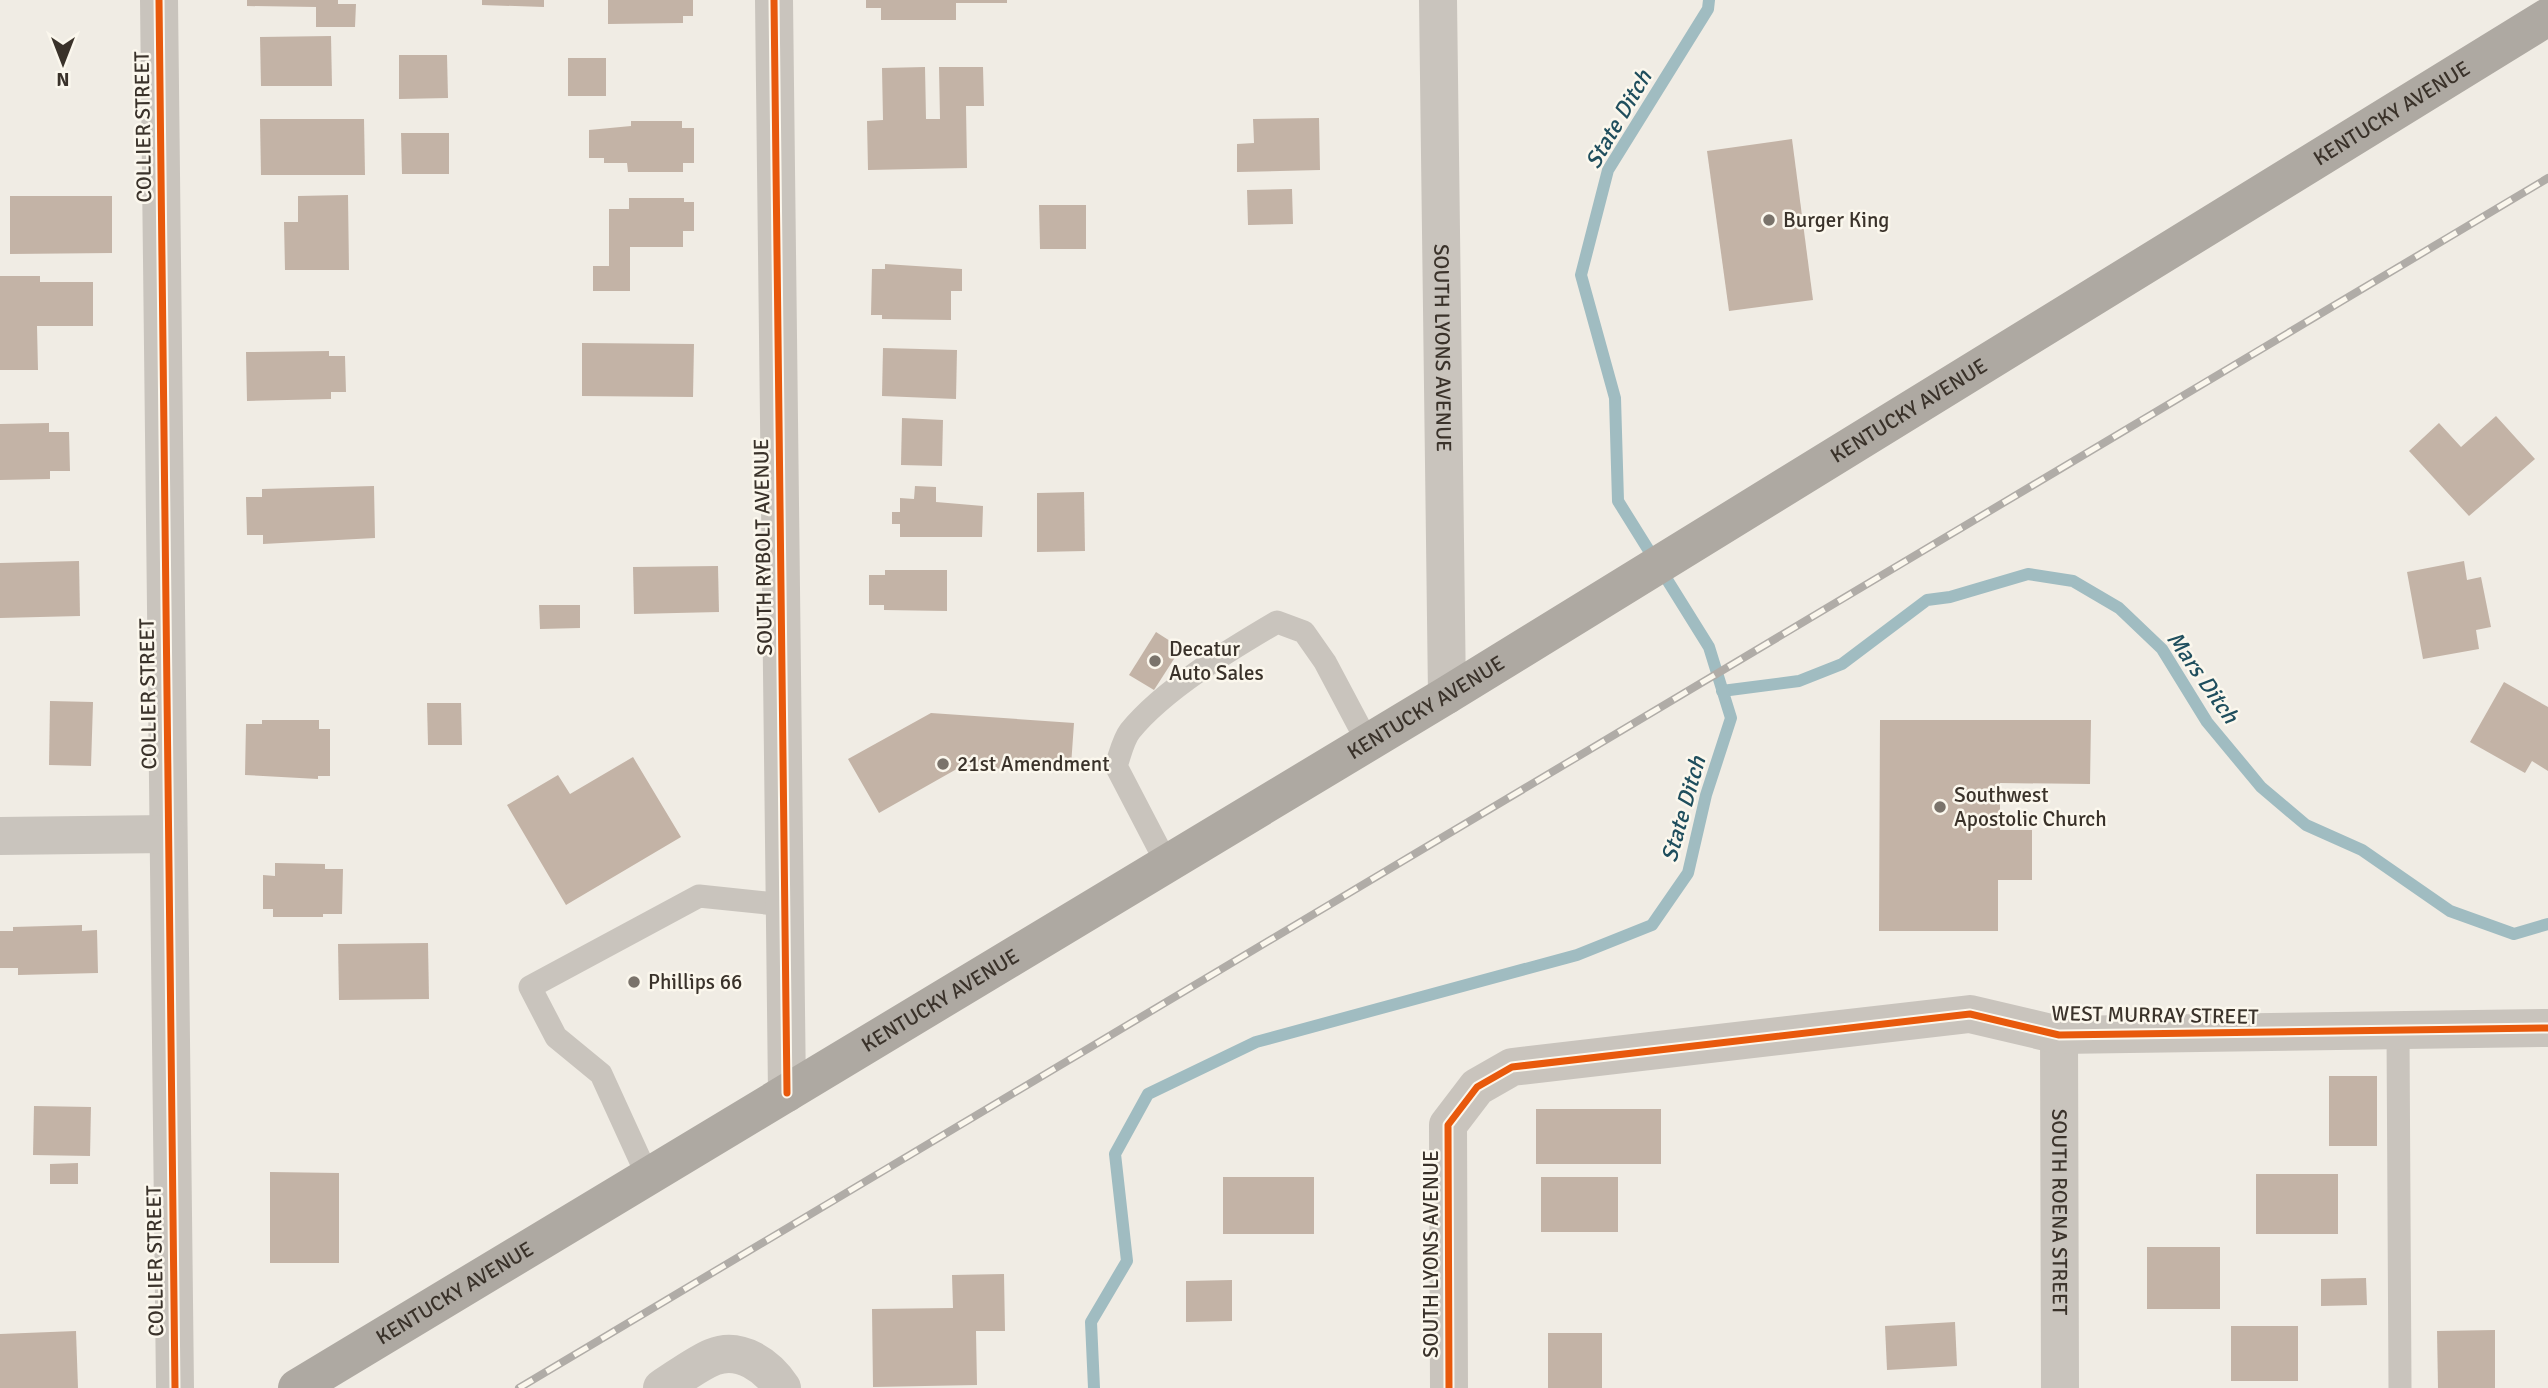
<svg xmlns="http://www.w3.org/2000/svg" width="2548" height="1388" font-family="Signika,sans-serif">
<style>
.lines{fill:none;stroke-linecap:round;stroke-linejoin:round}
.stream{stroke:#a0bcc1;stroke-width:12}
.building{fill:#c3b3a6}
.service{stroke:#c9c4bd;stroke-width:23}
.minor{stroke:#c9c4bd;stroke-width:38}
.primary{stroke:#aea9a2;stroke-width:38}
.rail-casing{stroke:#b0aca7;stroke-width:8}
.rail{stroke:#fbf7ed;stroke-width:5;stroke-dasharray:16;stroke-linecap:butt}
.cycleway-casing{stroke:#fbf7ed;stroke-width:11}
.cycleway{stroke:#e8590c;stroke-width:7}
.poi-dot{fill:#7a736b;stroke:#fbf7ed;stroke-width:2.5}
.labels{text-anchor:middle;stroke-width:5;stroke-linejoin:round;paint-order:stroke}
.street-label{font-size:21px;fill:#3a322a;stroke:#fbf7ed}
.poi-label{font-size:21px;fill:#3a322a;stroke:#fbf7ed;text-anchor:start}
.water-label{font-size:23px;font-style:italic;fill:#1f4e5d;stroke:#fbf7ed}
</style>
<rect width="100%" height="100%" fill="#f0ece4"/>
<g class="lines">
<g class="stream">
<polyline points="1722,691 1799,681 1842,664 1927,600 1950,597 2028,574 2073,581 2119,608 2162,649 2207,722 2261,787 2306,825 2362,850 2450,911 2514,934 2548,924"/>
<polyline points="1094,1388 1091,1322 1127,1261 1115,1154 1148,1094 1256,1042 1577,955 1652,925 1688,873 1706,795 1731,718 1709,647 1618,501 1615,398 1581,275 1608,170 1708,9 1709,0"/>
</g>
</g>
<g class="building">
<polygon points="247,0 338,0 338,4 356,4 355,27 316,27 316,7 247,6"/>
<polygon points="482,0 544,0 544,7 482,5"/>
<polygon points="608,0 693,0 693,16 683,16 683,23 608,24"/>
<polygon points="866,0 1007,0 1007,3 956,3 956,20 881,20 881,8 866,8"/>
<polygon points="331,36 332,86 261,86 260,37"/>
<polygon points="399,55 447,55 448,98 399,99"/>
<rect x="568" y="58" width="38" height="38"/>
<polygon points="925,67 926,119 940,119 939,67 983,67 984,106 966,106 967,168 868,170 867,121 883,120 882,68"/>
<polygon points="1319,118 1320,170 1237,172 1237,144 1254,143 1253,119"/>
<polygon points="260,119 364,119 365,175 261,175"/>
<polygon points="631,121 682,121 682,128 694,128 694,163 683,163 683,172 628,172 627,163 604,163 604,158 589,158 589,130 631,126"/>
<polygon points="401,133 449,133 449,174 402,174"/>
<polygon points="1792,139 1813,300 1729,311 1707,151"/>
<polygon points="1292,189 1293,224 1248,225 1247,190"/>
<polygon points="348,195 349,270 285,270 284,222 298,222 298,196"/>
<polygon points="10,196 112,196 112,253 10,254"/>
<polygon points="629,198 684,198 684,202 694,202 694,231 683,231 683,247 630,247 630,291 593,291 593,266 609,266 609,209 629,209"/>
<polygon points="1039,205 1086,205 1086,249 1040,249"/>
<polygon points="885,264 962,269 962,291 951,291 951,320 882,319 882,315 871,315 872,269 885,269"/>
<polygon points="0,276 40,276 40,282 93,282 93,326 37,326 38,370 0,370"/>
<polygon points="582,343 694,344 693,397 582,396"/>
<polygon points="883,348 957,350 956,399 882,396"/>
<polygon points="329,351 329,356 345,356 346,392 331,392 331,399 247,401 246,352"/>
<polygon points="2496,416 2535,459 2469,516 2409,451 2439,423 2461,447"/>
<polygon points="902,418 943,420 942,466 901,465"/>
<polygon points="49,423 49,432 69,432 70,471 50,471 50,479 0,480 0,424"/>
<polygon points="374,486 375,538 263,544 263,535 247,535 246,497 262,497 262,489"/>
<polygon points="915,486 936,487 936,502 983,506 982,537 900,537 900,524 892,524 892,512 900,512 900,498 914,499"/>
<polygon points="1084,492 1085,551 1037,552 1037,493"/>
<polygon points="79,561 80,616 0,618 0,563"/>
<polygon points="2464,561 2467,580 2481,577 2491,627 2476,630 2479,649 2423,659 2407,572"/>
<polygon points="718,566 719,612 634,614 633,567"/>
<polygon points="885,570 947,570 947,611 884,610 884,605 869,605 869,575 885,575"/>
<polygon points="539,605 580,605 580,628 540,629"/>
<polygon points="1156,632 1181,648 1154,690 1129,675"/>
<polygon points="2504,682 2548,707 2548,771 2532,761 2525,773 2470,742"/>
<polygon points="50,701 93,702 91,766 49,765"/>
<polygon points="427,703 461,703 462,745 428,745"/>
<polygon points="931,713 1074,723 1071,766 1034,763 1034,771 962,766 879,813 848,759"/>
<polygon points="262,720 319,720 319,729 330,729 330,776 318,776 318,779 245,775 246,724 262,724"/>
<polygon points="1880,720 2091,720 2090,784 2000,783 2000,830 2032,830 2032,880 1998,880 1998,931 1879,931"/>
<polygon points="633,757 681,837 566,905 507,805 558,775 570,794"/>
<polygon points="275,863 325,864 325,869 343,869 342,914 323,914 323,917 273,917 273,909 263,909 263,875 275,876"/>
<polygon points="82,925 82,931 97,930 98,973 18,975 18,968 0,968 0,931 13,931 13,927"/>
<polygon points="428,943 429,999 339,1000 338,944"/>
<rect x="2329" y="1076" width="48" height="70"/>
<polygon points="34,1106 91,1107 90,1156 33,1155"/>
<rect x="1536" y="1109" width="125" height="55"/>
<polygon points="78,1163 78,1184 50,1184 50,1164"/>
<polygon points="270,1172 339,1173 339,1263 270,1263"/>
<rect x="2256" y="1174" width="82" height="60"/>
<rect x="1223" y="1177" width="91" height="57"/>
<rect x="1541" y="1177" width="77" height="55"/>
<rect x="2147" y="1247" width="73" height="62"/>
<polygon points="1004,1274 1005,1331 976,1331 977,1385 873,1387 872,1309 953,1308 952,1275"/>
<polygon points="2366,1278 2367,1305 2321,1306 2321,1279"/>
<polygon points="1232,1280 1232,1321 1186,1322 1186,1281"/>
<polygon points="1955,1322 1957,1366 1887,1370 1885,1326"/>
<rect x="2231" y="1326" width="67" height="55"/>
<polygon points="2495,1330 2495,1388 2438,1388 2437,1331"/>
<polygon points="76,1331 78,1388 0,1388 0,1334"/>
<rect x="1548" y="1333" width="54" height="55"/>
</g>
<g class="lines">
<g class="service">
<path d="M1167,864L1116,766C1120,755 1123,740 1130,731C1164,689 1231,649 1277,622L1304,632L1325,662L1368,743"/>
<polyline points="2398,1032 2400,1388"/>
<polyline points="648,1177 601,1074 556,1037 530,987 699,896 785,905"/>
</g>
<g class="minor">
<polyline points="159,0 175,1388"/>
<polyline points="774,0 787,1093"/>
<path id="s1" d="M1438,0L1447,695"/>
<polyline points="0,836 167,834"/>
<path id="s2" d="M2059,1035L2060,1388"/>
<path d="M662,1388C678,1378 696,1364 713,1357C740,1346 768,1366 782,1388"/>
<polyline points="1449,1388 1448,1125 1477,1087 1512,1067 1970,1014 2059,1035 2548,1028"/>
</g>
<path class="primary" id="s3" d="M297,1388L1447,695L2548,17"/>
<defs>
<polyline id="rail" points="519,1388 2548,178"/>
</defs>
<use href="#rail" class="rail-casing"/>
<use href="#rail" class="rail"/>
<defs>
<g id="cycleway">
<polyline points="159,0 175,1388"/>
<polyline points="774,0 787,1093"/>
<polyline points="1449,1388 1448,1125 1477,1087 1512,1067 1970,1014 2059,1035 2548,1028"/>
</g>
</defs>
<use href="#cycleway" class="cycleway-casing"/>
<use href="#cycleway" class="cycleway"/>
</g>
<g class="poi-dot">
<circle cx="1769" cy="220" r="7"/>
<circle cx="1155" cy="661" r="7"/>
<circle cx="943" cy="764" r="7"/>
<circle cx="1940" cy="807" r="7"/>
<circle cx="634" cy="982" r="7"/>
</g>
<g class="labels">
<g class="street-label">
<text dy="7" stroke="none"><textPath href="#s3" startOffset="2452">KENTUCKY AVENUE</textPath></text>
<text transform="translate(143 127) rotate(-91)" y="7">COLLIER STREET</text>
<text dy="7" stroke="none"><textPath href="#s1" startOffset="348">SOUTH LYONS AVENUE</textPath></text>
<text dy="7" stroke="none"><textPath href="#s3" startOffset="1885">KENTUCKY AVENUE</textPath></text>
<text transform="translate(763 547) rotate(-91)" y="7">SOUTH RYBOLT AVENUE</text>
<text transform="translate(148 694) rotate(-91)" y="7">COLLIER STREET</text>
<text dy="7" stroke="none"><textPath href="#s3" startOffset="1318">KENTUCKY AVENUE</textPath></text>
<text dy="7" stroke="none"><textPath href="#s3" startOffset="751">KENTUCKY AVENUE</textPath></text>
<text transform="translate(2155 1015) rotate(1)" y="7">WEST MURRAY STREET</text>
<text dy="7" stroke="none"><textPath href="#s2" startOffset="177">SOUTH ROENA STREET</textPath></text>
<text transform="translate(1431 1254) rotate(-90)" y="7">SOUTH LYONS AVENUE</text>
<text transform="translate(155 1261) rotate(-91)" y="7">COLLIER STREET</text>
<text dy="7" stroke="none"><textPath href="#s3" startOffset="184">KENTUCKY AVENUE</textPath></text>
</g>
<g class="poi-label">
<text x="1783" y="227">Burger King</text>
<text x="1169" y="656">Decatur<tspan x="1169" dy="24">Auto Sales</tspan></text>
<text x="957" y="771">21st Amendment</text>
<text x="1954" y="802">Southwest<tspan x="1954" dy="24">Apostolic Church</tspan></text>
<text x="648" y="989">Phillips 66</text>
</g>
<g class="water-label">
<text transform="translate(1618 119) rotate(-60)" y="8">State Ditch</text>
<text transform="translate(2203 677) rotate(55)" y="8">Mars Ditch</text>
<text transform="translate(1683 809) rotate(-74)" y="8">State Ditch</text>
</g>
</g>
<g transform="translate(63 63) rotate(180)" stroke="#fbf7ed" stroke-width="5" paint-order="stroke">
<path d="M0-5L12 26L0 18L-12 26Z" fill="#3a322a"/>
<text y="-10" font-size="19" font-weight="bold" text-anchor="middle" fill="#3a322a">N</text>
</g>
</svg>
